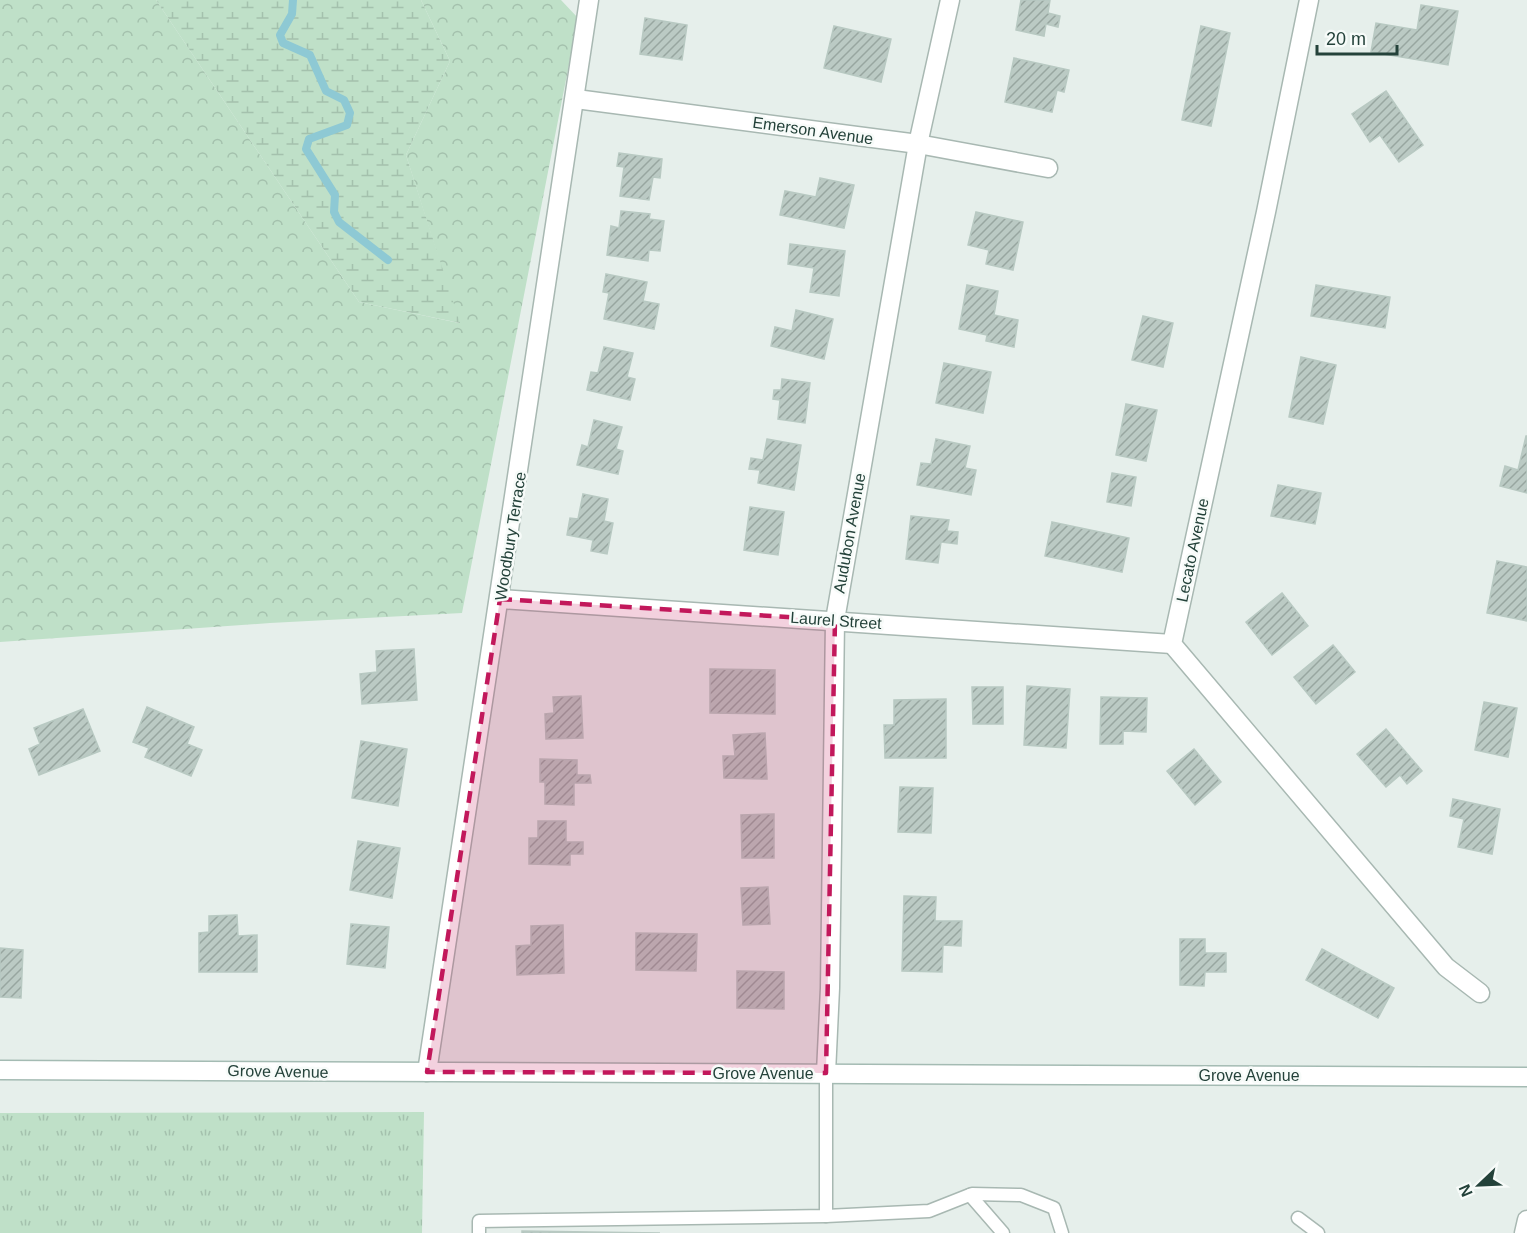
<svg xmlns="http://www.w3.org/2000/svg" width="1527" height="1233" font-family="Helvetica,sans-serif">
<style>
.grass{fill:url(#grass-tufts)}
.forest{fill:url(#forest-crowns)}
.wetland{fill:url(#wetland-marsh)}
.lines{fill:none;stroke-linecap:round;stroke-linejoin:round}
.stream{stroke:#8ec9d4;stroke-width:8}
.building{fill:url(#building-hatch);stroke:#b8c9c2;stroke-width:1.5}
.lane-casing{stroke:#a8b8b2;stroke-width:15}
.street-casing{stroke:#a8b8b2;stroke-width:21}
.secondary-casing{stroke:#a4bbb3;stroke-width:21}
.lane{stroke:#fff;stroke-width:12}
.street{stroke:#fff;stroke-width:18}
.secondary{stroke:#fff;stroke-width:18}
.marked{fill:#c2185b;fill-opacity:0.2;stroke:#c2185b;stroke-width:4.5;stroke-dasharray:12 8;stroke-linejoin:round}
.labels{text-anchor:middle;stroke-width:5;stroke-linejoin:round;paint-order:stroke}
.street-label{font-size:16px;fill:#24423a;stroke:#f7fbf9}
</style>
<defs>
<pattern id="grass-tufts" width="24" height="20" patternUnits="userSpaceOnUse" patternTransform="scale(1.5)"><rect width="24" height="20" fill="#bfe0c8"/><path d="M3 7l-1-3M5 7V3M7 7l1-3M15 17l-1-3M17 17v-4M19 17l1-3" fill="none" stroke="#a4c1ad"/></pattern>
<pattern id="forest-crowns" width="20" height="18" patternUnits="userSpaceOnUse" patternTransform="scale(1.5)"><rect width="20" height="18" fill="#bfe0c8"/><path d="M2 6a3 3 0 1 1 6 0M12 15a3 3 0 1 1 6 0" fill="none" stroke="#a4c1ad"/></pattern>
<pattern id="wetland-marsh" width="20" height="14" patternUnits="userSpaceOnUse" patternTransform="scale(1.5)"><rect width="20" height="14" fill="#bfe0c8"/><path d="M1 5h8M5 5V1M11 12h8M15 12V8" fill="none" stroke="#a4c1ad"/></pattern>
<pattern id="building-hatch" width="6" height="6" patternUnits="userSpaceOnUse" patternTransform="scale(1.5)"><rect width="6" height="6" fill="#bbcac4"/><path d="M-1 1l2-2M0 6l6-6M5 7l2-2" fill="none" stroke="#98a6a0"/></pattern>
</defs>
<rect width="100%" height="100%" fill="#e6efeb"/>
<polygon class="grass" points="424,1112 422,1233 0,1233 0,1113"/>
<polygon class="forest" points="0,0 156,0 359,302 459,323 406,155 450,61 421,0 561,0 578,18 462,613 270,623 0,642"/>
<polygon class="wetland" points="156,0 421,0 450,61 406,155 460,323 359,302"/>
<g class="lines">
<polyline class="stream" points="293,0 292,14 280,35 283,43 310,55 326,91 344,100 350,113 347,125 309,139 306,149 335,195 334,212 339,222 388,260"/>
</g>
<g class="building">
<polygon points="1021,0 1050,0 1048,13 1060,16 1058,27 1046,24 1044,36 1016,30"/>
<polygon points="1421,5 1458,11 1448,65 1371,52 1376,23 1417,30"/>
<polygon points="645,18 687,25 682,60 640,54"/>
<polygon points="834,26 891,39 881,82 824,68"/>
<polygon points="1201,26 1230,33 1211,126 1182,120"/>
<polygon points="1014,58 1069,70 1064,92 1057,90 1052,112 1005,102"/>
<polygon points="1386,91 1423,145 1399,162 1380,135 1370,142 1352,114"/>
<polygon points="619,153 662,159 660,178 653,177 649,200 620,196 624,167 617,166"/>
<polygon points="820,178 854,185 844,228 780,215 785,191 816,197"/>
<polygon points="621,211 650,214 649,219 664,221 660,251 649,250 648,261 607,255 611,226 619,228"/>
<polygon points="976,212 1023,222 1013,270 986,264 989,250 968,245"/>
<polygon points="790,244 845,251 839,296 810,292 814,268 788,264"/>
<polygon points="606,274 647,282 643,301 659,304 654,329 604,319 609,293 603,292"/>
<polygon points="967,285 998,291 994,315 1018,320 1014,347 986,341 987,335 959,329"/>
<polygon points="1316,285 1390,297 1385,328 1311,316"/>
<polygon points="796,310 833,319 824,359 771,346 775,327 792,331"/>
<polygon points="1143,316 1173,323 1163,367 1132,360"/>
<polygon points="604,347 633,353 627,377 635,379 630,400 587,390 591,372 598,373"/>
<polygon points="1301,357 1336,365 1323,424 1289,417"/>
<polygon points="944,363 991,372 983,413 936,403"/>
<polygon points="782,379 810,383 805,423 778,419 780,400 773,399 774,390 781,390"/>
<polygon points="1126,404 1157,410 1146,461 1116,455"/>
<polygon points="594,420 622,427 616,449 623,451 618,474 577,465 582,445 588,447"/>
<polygon points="1526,436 1527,436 1527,493 1500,486 1505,466 1518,470"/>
<polygon points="767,439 801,445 794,490 758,483 760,470 749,469 751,458 763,460"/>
<polygon points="936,439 970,446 965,468 976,470 971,495 917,485 921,463 931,464"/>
<polygon points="1112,473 1136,477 1131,506 1107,502"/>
<polygon points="1278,485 1321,493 1315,524 1271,516"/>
<polygon points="583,494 608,499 604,521 613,523 607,554 591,551 593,540 567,535 570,518 578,519"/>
<polygon points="750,507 784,512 778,555 744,550"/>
<polygon points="911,516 949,520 947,531 958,532 957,544 941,542 938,563 906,559"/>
<polygon points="1052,522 1129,538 1122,572 1045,556"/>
<polygon points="1497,561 1527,567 1527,621 1487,613"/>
<polygon points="1282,593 1308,626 1272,655 1246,622"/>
<polygon points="1333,645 1355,672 1316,704 1294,677"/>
<polygon points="414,649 417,700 362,704 360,674 377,672 376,651"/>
<polygon points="710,669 775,670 775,714 710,713"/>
<polygon points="1027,686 1070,689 1066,748 1024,745"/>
<polygon points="972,687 1003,687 1003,724 973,724"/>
<polygon points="581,696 583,738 546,739 545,714 554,713 553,697"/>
<polygon points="1101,697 1147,698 1146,732 1123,731 1123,744 1100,744"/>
<polygon points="946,699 946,758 885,758 884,725 894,725 894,700"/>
<polygon points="1484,702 1517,708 1508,757 1475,750"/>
<polygon points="147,707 194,727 187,744 202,750 191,776 145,757 149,748 133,742"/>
<polygon points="83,709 100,751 39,775 29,749 40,744 34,728"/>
<polygon points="1386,729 1422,771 1407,784 1400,775 1386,787 1357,754"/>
<polygon points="765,733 767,779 724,778 723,756 735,756 733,735"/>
<polygon points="361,741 407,749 398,806 352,798"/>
<polygon points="1194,749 1221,782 1195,805 1167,771"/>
<polygon points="540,759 577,760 577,775 590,775 591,783 574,783 574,805 545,804 545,782 540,782"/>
<polygon points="900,787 933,788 931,833 898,832"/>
<polygon points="1453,799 1500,809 1492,854 1458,847 1464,819 1450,816"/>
<polygon points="774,814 774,858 742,858 741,815"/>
<polygon points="538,821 566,821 566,842 583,842 583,854 570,854 570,865 529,864 529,838 538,838"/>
<polygon points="358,841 400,848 392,898 350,890"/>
<polygon points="768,887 770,924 743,925 741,888"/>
<polygon points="904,896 936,897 935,921 962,921 961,946 943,945 942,972 902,971"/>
<polygon points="237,915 238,936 257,935 257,972 199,972 199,933 209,932 209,916"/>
<polygon points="351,924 389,927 385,968 347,964"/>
<polygon points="563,925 564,973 517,975 516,946 531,945 531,926"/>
<polygon points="636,933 697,934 696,971 636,970"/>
<polygon points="1180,939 1205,939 1205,953 1226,953 1226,972 1205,972 1204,986 1180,985"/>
<polygon points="0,948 23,950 21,998 0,997"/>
<polygon points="1322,949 1394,988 1378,1018 1306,980"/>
<polygon points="737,971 784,972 784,1009 737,1008"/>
<polygon points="522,1231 660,1233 522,1233"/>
</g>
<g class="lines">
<defs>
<g id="lane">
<polyline points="970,1195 1003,1233"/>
<polyline points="826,1216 826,1073"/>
<polyline points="1298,1218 1318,1233"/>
<polyline points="479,1233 479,1221 826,1216 929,1211 972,1194 1021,1195 1054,1208 1062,1233"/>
</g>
<g id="street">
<polyline points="1309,0 1266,212 1172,644 1446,967 1480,993"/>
<polyline points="576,99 918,144 1048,168"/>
<polyline points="500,599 1172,644"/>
<polyline points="427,1072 589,0"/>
<polyline points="826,1073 830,988 835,620 918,144 950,0"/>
<polyline points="1524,1233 1527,1220"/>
</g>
<polyline id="secondary" points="0,1070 1527,1077"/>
</defs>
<use href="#lane" class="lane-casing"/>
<use href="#street" class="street-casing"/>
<use href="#secondary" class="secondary-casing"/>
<use href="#lane" class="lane"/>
<use href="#street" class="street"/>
<use href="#secondary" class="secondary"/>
</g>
<path class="marked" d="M500,599L835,620L826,1073L427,1072Z"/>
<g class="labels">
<g class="street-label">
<text transform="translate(813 130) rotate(8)" y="6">Emerson Avenue</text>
<text transform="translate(849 533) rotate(-80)" y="6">Audubon Avenue</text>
<text transform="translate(510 536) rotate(-81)" y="6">Woodbury Terrace</text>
<text transform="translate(1192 550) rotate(-78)" y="6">Lecato Avenue</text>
<text transform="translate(836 620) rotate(4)" y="6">Laurel Street</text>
<text transform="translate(278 1071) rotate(1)" y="6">Grove Avenue</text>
<text x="763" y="1079">Grove Avenue</text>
<text x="1249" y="1081">Grove Avenue</text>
</g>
</g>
<g transform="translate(1479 1185) rotate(247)" stroke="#f7fbf9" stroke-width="4.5" paint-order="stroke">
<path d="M0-4.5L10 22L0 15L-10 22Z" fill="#24423a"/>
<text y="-9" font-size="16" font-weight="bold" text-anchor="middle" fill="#24423a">N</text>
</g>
<path d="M1317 45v9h80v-9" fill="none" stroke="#24423a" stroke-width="3"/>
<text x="1326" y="45" font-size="18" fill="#24423a" stroke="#f7fbf9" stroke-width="4.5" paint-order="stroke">20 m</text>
</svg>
